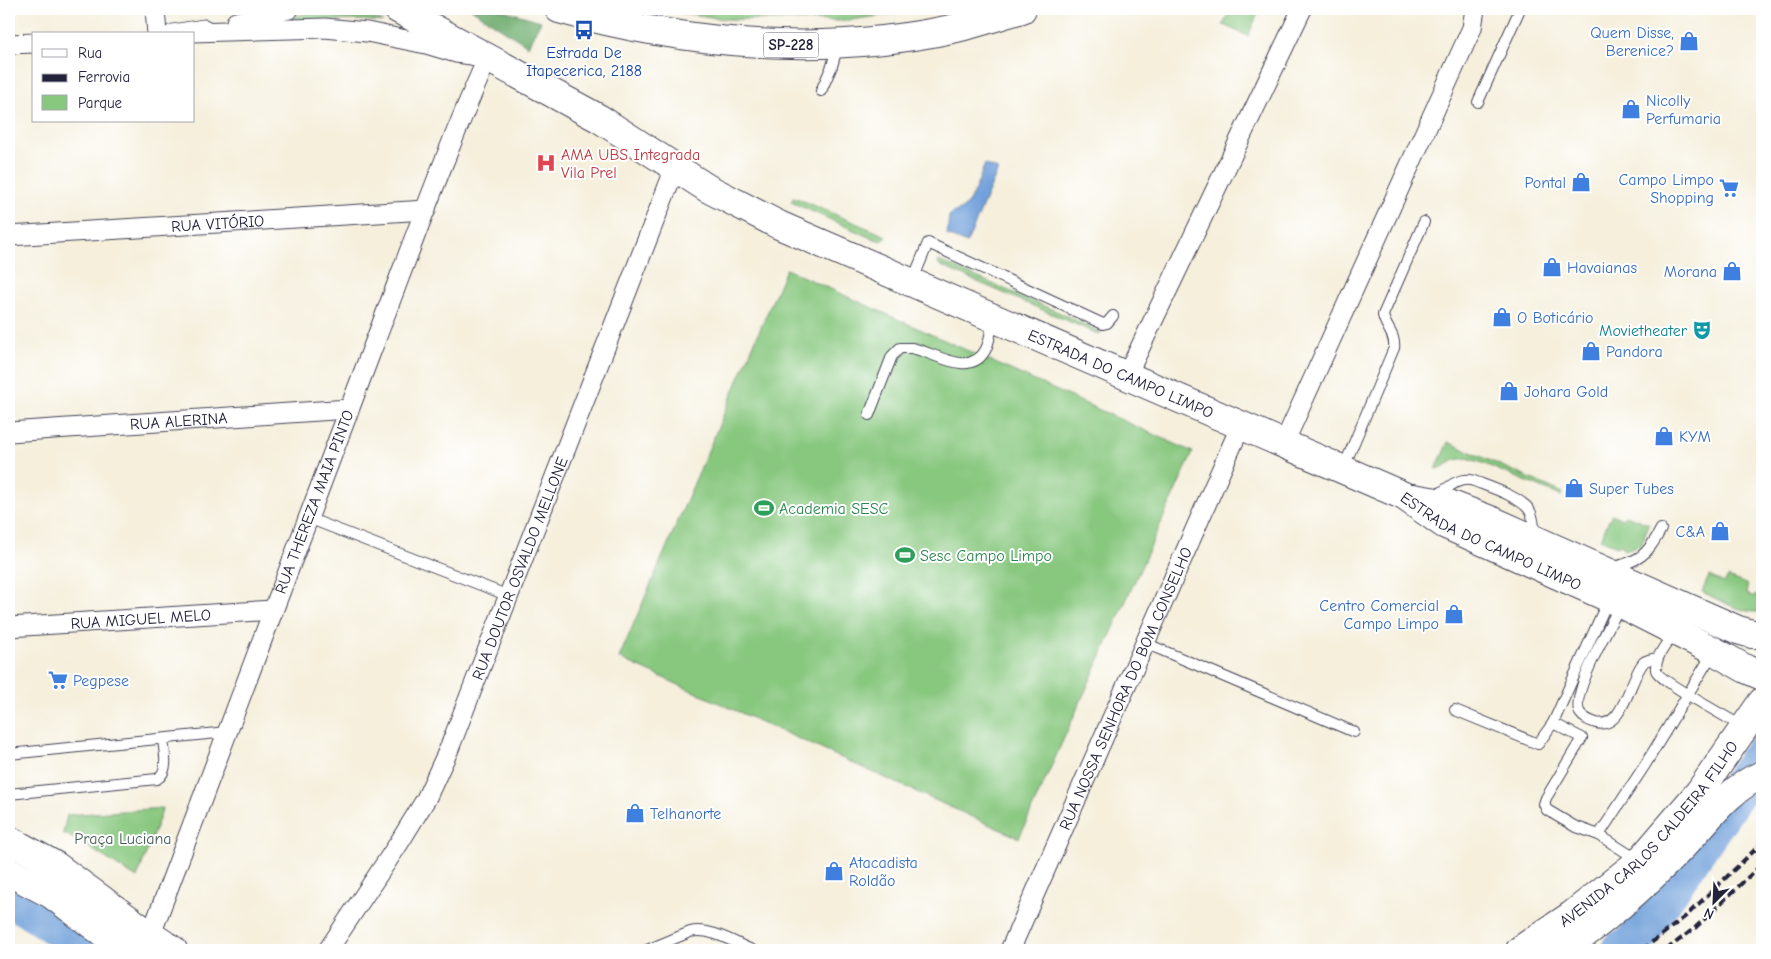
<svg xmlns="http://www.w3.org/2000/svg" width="1771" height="959" font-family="'Comic Neue',sans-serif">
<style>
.green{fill:#87c77e;stroke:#54745c}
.forest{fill:#6dac6d;stroke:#486754}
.water{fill:#71a0da;stroke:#4a618a}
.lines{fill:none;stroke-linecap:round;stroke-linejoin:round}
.river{stroke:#71a0da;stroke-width:39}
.lane-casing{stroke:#424153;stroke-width:12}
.street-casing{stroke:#424153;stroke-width:21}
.primary-casing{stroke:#424153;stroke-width:30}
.lane{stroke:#fff;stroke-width:10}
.street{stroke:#fff;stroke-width:19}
.primary{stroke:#fff;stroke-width:28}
.rail{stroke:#22223b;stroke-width:4;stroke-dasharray:8 4;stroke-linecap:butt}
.labels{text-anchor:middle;stroke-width:4;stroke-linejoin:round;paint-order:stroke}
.shield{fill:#fff;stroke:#646476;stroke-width:1}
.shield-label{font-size:15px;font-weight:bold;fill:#22223b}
.shop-label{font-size:16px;fill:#366cbe;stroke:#fff;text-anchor:start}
.transit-label{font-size:16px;fill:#164399;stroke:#fff}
.health-label{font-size:16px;fill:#be3a42;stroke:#fff;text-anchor:start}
.street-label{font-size:16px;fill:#22223b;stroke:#fff}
.culture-label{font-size:16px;fill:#0d838f;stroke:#fff;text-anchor:end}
.leisure-label{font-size:16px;fill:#27864d;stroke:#fff;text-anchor:start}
.park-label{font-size:16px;fill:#455c52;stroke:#fff}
</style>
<rect width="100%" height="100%" fill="#fff"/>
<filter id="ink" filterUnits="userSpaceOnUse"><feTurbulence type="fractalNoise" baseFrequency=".02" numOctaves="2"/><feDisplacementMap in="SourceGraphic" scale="10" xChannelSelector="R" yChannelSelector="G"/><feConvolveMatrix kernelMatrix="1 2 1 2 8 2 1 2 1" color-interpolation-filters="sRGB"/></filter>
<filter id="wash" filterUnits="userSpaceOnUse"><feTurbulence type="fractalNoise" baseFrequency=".0096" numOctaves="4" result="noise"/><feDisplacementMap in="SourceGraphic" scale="20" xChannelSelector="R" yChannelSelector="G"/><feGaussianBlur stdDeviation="1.12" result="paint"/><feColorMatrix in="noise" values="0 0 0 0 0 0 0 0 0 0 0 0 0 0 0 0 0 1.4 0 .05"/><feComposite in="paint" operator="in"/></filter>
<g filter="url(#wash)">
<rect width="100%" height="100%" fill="#f5efdc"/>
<g class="green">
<polygon points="319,9 355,9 383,22 363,20 272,22 309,13"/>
<polygon points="656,9 927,9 844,21 725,19"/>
<polygon points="1231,9 1260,9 1248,36 1223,25"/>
<polygon points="794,197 886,236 881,241 869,237 791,202"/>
<polygon points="939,261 1063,314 1101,333 1098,334 941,266 938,264"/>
<polygon points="786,269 1193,452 1019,838 619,658"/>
<polygon points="1448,442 1563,493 1561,496 1482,463 1467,458 1455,460 1441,468 1436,469"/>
<polygon points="1612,514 1622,519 1626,515 1649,524 1641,545 1624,550 1622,544 1617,546 1600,539"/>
<path d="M1709,576L1724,583L1728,577L1748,585L1746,593L1752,597L1758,595L1762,586V611C1745,616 1718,599 1702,592Z"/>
<polygon points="163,808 137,878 85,845 63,833 67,815"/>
</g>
<polygon class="forest" points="471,9 499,9 541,21 528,46"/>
<path class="water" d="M985,164L998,170L967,243L947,235L949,216C954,211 961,211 966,205C975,195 979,177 985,164Z"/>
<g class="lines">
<g class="river">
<polyline points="9,896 93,950"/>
<polyline points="1621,950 1630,948 1762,754"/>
</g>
</g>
</g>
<g filter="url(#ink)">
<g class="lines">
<defs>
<g id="lane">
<polyline points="821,91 832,66 838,45"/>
<polyline points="1478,102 1520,9"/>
<polyline points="912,282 928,243 1103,324 1107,323 1113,316"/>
<path d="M869,415L892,356L900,348C903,348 908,348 911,348C933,351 970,380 986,349C990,341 991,328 993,319"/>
<path d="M1343,469L1394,348C1396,335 1385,327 1383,315L1424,222"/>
<path d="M1435,497C1448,488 1458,476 1474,481C1489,487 1525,498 1531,513C1534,520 1534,529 1535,536"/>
<polyline points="308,518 509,596"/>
<path d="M1611,568C1639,561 1648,555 1661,529"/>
<path d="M1621,604C1611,623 1569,697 1580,713C1584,719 1590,721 1596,723C1624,730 1629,678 1644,662C1648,659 1653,659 1658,658"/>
<path d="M1675,632C1668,642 1655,656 1656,670C1657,680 1731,719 1743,727"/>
<polyline points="1145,643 1354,732"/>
<polyline points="1455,710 1538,744 1553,723 1609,598"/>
<polyline points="1553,723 1582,738 1546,798 1544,804 1547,810 1574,826 1599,835 1638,860"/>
<polyline points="9,754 227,732"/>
<path d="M9,794L157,779C170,771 164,752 163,739"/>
<polyline points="1599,835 1645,765 1714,651"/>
<path d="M647,950L690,932C710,927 733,942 752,950"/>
</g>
<g id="street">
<polyline points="155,9 157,34"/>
<polyline points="236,22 289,9"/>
<polyline points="173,34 204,29"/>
<polyline points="9,44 34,43"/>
<path id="s1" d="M9,236L426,210"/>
<polyline points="1127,375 1302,9"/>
<path id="s2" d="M9,432L349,409"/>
<polyline points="1284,443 1472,28 1475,9"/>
<path id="s3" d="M9,627L273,610"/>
<path id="s4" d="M145,950C220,751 294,551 371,352C409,253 445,153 488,57L456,53L426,44L367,32L325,28L192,32"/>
<path id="s5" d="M328,950L399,843L426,799L449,749L675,168"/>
<path id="s6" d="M1010,950L1241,425"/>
</g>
<g id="primary">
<path id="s7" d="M398,9L600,119L707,188L779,225L1404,496L1444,524L1609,598L1714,651L1746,669L1762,676"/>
<path d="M559,9C688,45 825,57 956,28C979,23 1000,15 1022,9"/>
<polyline points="1413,498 1449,504 1493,521 1738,630 1752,634 1762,634"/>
<polyline points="9,840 56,866 150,935 173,950"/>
<polyline points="9,872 51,894 126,950"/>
<path id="s8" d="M1520,950L1572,915L1640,861L1700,791L1762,702"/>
<path d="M1562,950C1607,920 1646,884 1683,846C1708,820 1728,789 1762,775"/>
</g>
</defs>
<use href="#lane" class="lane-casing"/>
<use href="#street" class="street-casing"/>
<use href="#primary" class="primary-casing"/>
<use href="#lane" class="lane"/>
<use href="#street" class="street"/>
<use href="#primary" class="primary"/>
<g class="rail">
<polyline points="1642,950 1686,916 1762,843"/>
<polyline points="1666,950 1695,928 1762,864"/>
</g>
</g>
</g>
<defs>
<symbol id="bus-bare" viewBox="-9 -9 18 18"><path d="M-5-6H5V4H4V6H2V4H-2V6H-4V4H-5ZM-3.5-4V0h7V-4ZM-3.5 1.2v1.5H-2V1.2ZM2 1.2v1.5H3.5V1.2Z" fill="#1a4fb4" stroke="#fff" stroke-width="2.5" paint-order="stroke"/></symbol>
<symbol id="shop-bare" viewBox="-9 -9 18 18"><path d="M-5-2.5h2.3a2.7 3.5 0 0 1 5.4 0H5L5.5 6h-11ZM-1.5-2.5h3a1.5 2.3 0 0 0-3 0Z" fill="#3f7fe0" stroke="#fff" stroke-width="2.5" paint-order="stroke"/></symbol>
<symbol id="hospital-bare" viewBox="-9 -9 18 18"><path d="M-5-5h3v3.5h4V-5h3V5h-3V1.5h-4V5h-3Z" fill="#e0444e" stroke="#fff" stroke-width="2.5" paint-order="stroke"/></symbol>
<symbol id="supermarket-bare" viewBox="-9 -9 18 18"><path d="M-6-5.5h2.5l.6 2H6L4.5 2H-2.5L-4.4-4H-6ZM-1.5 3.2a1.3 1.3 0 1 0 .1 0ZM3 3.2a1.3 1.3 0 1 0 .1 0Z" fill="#3f7fe0" stroke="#fff" stroke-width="2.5" paint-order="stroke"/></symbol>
<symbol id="theatre-bare" viewBox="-9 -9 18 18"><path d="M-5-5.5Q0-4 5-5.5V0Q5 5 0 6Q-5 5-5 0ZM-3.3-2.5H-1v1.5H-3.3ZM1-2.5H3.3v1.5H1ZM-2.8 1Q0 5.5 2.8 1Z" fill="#0f9aa8" stroke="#fff" stroke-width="2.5" paint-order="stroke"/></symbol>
<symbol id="stadium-bare" viewBox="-9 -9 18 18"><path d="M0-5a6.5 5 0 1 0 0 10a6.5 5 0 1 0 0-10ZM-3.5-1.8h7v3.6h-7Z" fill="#2e9e5b" stroke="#fff" stroke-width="2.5" paint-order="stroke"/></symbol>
</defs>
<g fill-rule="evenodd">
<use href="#bus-bare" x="570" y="16" width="28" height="28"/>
<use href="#shop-bare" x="1675" y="27" width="28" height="28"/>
<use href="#shop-bare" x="1617" y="95" width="28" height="28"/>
<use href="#hospital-bare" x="532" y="149" width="28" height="28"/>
<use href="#shop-bare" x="1567" y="168" width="28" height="28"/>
<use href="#supermarket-bare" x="1715" y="174" width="28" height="28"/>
<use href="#shop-bare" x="1538" y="253" width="28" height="28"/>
<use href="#shop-bare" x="1718" y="257" width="28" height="28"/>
<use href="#shop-bare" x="1488" y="303" width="28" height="28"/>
<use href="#theatre-bare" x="1688" y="316" width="28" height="28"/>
<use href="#shop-bare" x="1577" y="337" width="28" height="28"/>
<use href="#shop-bare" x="1495" y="377" width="28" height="28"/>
<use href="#shop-bare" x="1650" y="422" width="28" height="28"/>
<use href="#shop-bare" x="1560" y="474" width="28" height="28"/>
<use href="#stadium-bare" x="750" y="494" width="28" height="28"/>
<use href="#shop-bare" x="1706" y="517" width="28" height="28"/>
<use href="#stadium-bare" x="891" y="541" width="28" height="28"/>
<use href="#shop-bare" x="1440" y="600" width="28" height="28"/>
<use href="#supermarket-bare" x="44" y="666" width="28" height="28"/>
<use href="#shop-bare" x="621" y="799" width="28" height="28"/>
<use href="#shop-bare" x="820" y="857" width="28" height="28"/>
</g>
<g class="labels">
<rect class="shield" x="763.5" y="32.5" width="55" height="25" rx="4"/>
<g class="shield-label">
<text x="791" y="50">SP-228</text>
</g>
<g class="shop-label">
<text x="1674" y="38" text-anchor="end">Quem Disse,<tspan x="1674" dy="18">Berenice?</tspan></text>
<text x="1646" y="106">Nicolly<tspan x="1646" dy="18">Perfumaria</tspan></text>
<text x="1714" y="185" text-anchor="end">Campo Limpo<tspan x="1714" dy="18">Shopping</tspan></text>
<text x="1566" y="188" text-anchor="end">Pontal</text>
<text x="1567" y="273">Havaianas</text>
<text x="1717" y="277" text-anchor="end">Morana</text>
<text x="1517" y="323">O Boticário</text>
<text x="1606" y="357">Pandora</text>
<text x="1524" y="397">Johara Gold</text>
<text x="1679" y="442">KYM</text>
<text x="1589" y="494">Super Tubes</text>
<text x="1705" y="537" text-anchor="end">C&amp;A</text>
<text x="1439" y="611" text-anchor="end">Centro Comercial<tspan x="1439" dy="18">Campo Limpo</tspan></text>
<text x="73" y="686">Pegpese</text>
<text x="650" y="819">Telhanorte</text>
<text x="849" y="868">Atacadista<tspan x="849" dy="18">Roldão</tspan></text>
</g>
<g class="transit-label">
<text x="584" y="58">Estrada De<tspan x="584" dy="18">Itapecerica, 2188</tspan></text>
</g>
<g class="health-label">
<text x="561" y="160">AMA UBS Integrada<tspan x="561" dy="18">Vila Prel</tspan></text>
</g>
<g class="street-label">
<text dy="6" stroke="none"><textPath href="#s1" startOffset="209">RUA VITÓRIO</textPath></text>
<text dy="6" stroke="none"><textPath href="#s7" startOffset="811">ESTRADA DO CAMPO LIMPO</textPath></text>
<text dy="6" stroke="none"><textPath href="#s2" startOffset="170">RUA ALERINA</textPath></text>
<text dy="6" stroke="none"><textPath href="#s4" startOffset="479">RUA THEREZA MAIA PINTO</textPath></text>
<text dy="6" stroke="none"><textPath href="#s7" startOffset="1218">ESTRADA DO CAMPO LIMPO</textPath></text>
<text dy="6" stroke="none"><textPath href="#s5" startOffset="429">RUA DOUTOR OSVALDO MELLONE</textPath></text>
<text dy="6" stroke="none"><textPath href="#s3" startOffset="132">RUA MIGUEL MELO</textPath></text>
<text dy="6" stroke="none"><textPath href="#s6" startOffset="286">RUA NOSSA SENHORA DO BOM CONSELHO</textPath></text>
<text dy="6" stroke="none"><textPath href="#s8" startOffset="175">AVENIDA CARLOS CALDEIRA FILHO</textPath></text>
</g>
<g class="culture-label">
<text x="1687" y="336">Movietheater</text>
</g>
<g class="leisure-label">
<text x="779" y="514">Academia SESC</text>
<text x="920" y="561">Sesc Campo Limpo</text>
</g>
<g class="park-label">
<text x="123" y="844">Praça Luciana</text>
</g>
</g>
<rect width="1771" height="959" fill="none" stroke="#fff" stroke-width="30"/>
<rect x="32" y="32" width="162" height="90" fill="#ffffff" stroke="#a7a7b1"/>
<rect x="42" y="49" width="25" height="8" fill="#ffffff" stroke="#a7a7b1"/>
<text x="78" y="58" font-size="15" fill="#22223b">Rua</text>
<rect x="42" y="74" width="25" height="8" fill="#22223b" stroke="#a7a7b1"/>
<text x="78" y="82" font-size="15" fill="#22223b">Ferrovia</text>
<rect x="42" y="95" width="25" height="15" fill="#87c77e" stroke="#a7a7b1"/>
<text x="78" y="108" font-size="15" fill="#22223b">Parque</text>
<g transform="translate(1714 902) rotate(204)" stroke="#ffffff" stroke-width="4" paint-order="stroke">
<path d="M0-4L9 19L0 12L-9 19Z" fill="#22223b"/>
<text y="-8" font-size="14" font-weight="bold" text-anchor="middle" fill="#22223b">N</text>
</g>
</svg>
